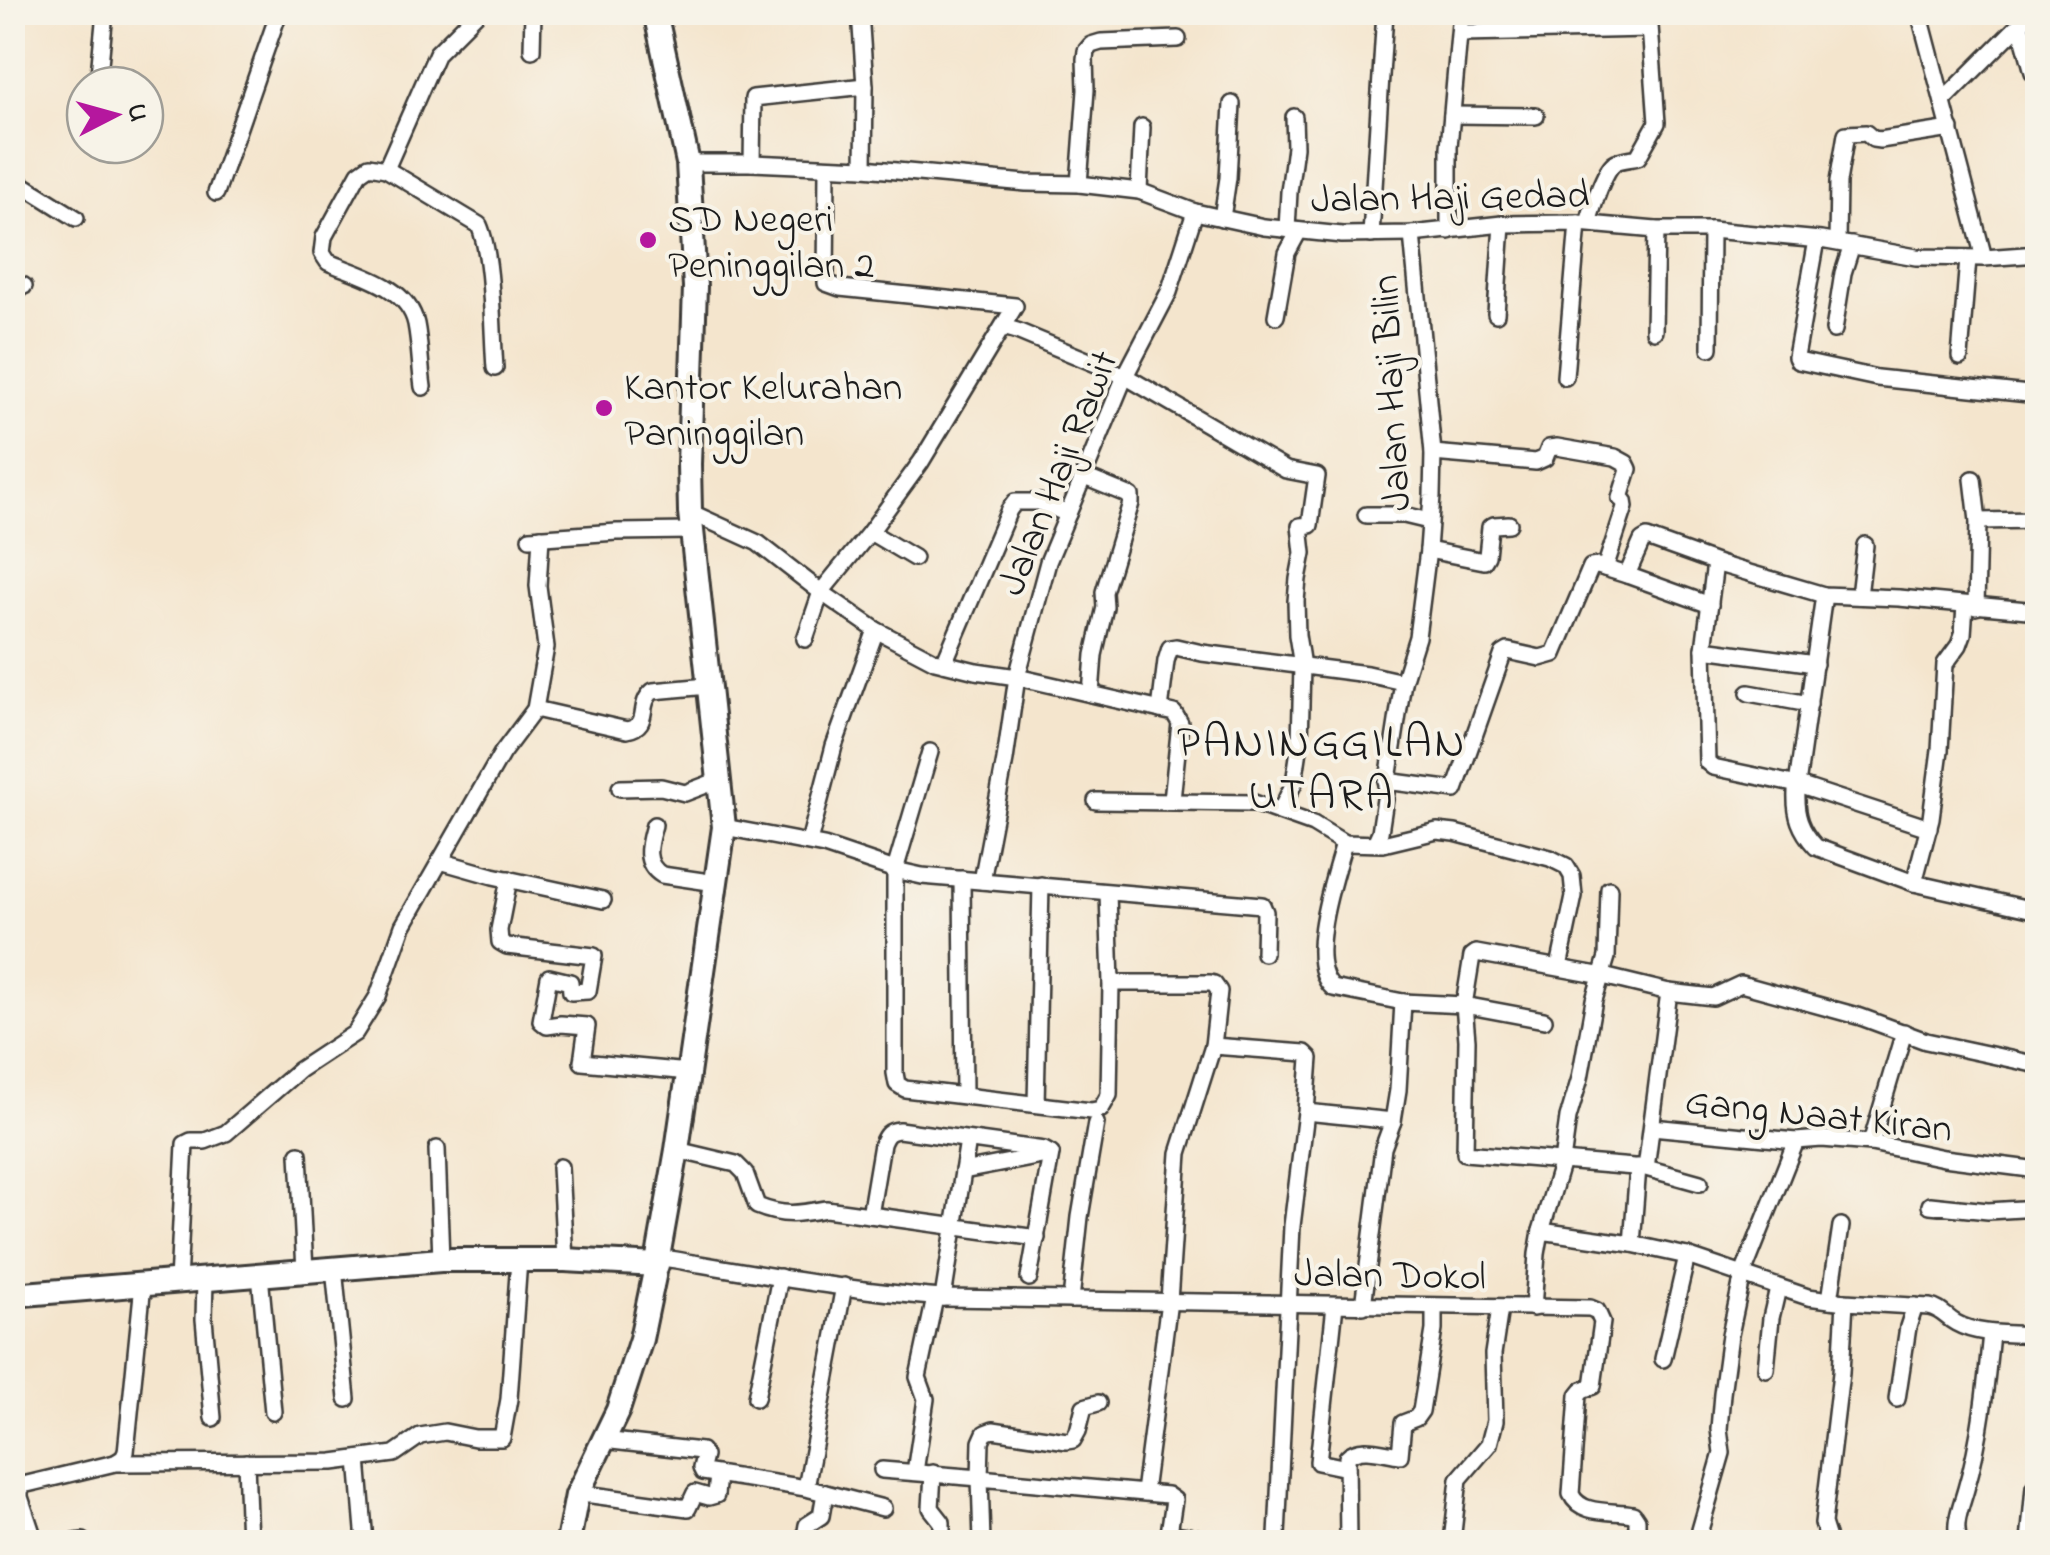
<svg xmlns="http://www.w3.org/2000/svg" width="2050" height="1555" font-family="'Indie Flower',sans-serif">
<style>
.lines{fill:none;stroke-linecap:round;stroke-linejoin:round}
.street-casing{stroke:#3c3a37;stroke-width:20}
.secondary-casing{stroke:#3c3a37;stroke-width:28}
.street{stroke:#fff;stroke-width:15}
.secondary{stroke:#fff;stroke-width:22}
.poi-dot{fill:#b5179e;stroke:#f7f3e8;stroke-width:4}
.labels{text-anchor:middle;stroke-width:8;stroke-linejoin:round;paint-order:stroke}
.street-label{font-size:40px;fill:#1c1c1c;stroke:#f7f3e8}
.poi-label{font-size:40px;fill:#1c1c1c;stroke:#f7f3e8;text-anchor:start}
.quarter-label{font-size:45px;letter-spacing:2.5px;fill:#1c1c1c;stroke:#f7f3e8}
</style>
<rect width="100%" height="100%" fill="#f7f3e8"/>
<filter id="ink" filterUnits="userSpaceOnUse"><feTurbulence type="fractalNoise" baseFrequency=".01" numOctaves="2"/><feDisplacementMap in="SourceGraphic" scale="20" xChannelSelector="R" yChannelSelector="G"/><feConvolveMatrix kernelMatrix="1 2 1 2 8 2 1 2 1" color-interpolation-filters="sRGB"/></filter>
<filter id="wash" filterUnits="userSpaceOnUse"><feTurbulence type="fractalNoise" baseFrequency=".0048" numOctaves="4" result="noise"/><feDisplacementMap in="SourceGraphic" scale="40" xChannelSelector="R" yChannelSelector="G"/><feGaussianBlur stdDeviation="2.25" result="paint"/><feColorMatrix in="noise" values="0 0 0 0 0 0 0 0 0 0 0 0 0 0 0 0 0 1.4 0 .05"/><feComposite in="paint" operator="in"/></filter>
<g filter="url(#wash)">
<rect width="100%" height="100%" fill="#f4e5cd"/>
</g>
<g filter="url(#ink)">
<g class="lines">
<defs>
<g id="street">
<polyline points="860,12 865,86 864,168"/>
<polyline points="1919,12 1984,258"/>
<polyline points="2020,25 2033,72 2038,77"/>
<polyline points="1461,33 1649,29"/>
<polyline points="532,50 533,12"/>
<polyline points="98,85 105,12"/>
<polyline points="1943,101 2032,12"/>
<polyline points="1452,115 1536,116"/>
<polyline points="2035,138 2038,160"/>
<polyline points="688,163 752,163 864,168 1026,183 1079,184 1139,191 1195,212 1264,227 1342,235 1412,234 1502,224 1578,223 1656,230 1711,230 1821,240 1916,257 1984,258 2038,254"/>
<polyline points="752,163 753,98 865,86"/>
<polyline points="386,169 437,53 478,12"/>
<polyline points="12,178 76,218"/>
<polyline points="1079,184 1086,90 1085,59 1086,51 1091,45 1101,42 1178,39"/>
<polyline points="1139,191 1142,127"/>
<polyline points="216,193 279,12"/>
<polyline points="1222,218 1228,178 1232,104"/>
<path d="M1588,223C1592,210 1603,172 1614,163C1620,159 1631,159 1638,157L1657,123L1649,12"/>
<polyline points="1287,229 1289,192 1295,147 1294,117"/>
<polyline points="1449,231 1449,147 1461,12"/>
<polyline points="1371,235 1385,12"/>
<polyline points="1817,240 1796,357 1798,361 1877,378 2038,395"/>
<polyline points="1837,242 1838,182 1846,134 1866,133 1873,139 1880,140 1951,129"/>
<polyline points="12,280 24,286"/>
<polyline points="1496,314 1502,224"/>
<polyline points="1276,316 1287,253 1299,231"/>
<polyline points="1003,327 1017,331 1125,376 1286,470 1317,476 1310,525 1300,526 1303,553 1298,579 1296,601 1297,635 1302,666 1300,743 1294,783 1280,812"/>
<polyline points="1834,330 1843,273 1852,245"/>
<polyline points="1654,331 1656,230"/>
<polyline points="1710,348 1711,230"/>
<polyline points="1960,357 1968,259"/>
<polyline points="1565,377 1578,223"/>
<path d="M423,387C420,366 420,344 416,324C408,286 358,275 328,262L322,253L324,237L359,173L369,166L386,169L479,225C493,257 492,331 495,368"/>
<polyline points="1433,453 1536,462 1545,458 1549,448 1557,447 1615,457 1626,463 1629,469 1620,498 1624,501 1625,507 1605,568"/>
<polyline points="1082,476 1131,496 1131,503 1104,592 1105,607 1094,655 1091,694"/>
<polyline points="1973,479 1978,521 1976,607"/>
<polyline points="690,512 758,543 821,592 876,630 935,661 976,671 1017,677 1174,713 1180,723 1172,800"/>
<polyline points="1366,515 1404,515 1429,521"/>
<polyline points="1978,521 2038,520"/>
<polyline points="870,532 914,558"/>
<polyline points="530,538 617,532 692,531"/>
<polyline points="1428,550 1484,561 1487,556 1490,527 1494,525 1509,524"/>
<polyline points="1715,563 1704,649 1707,762 1713,767 1798,785 1929,828"/>
<polyline points="1627,575 1710,605"/>
<path d="M1824,595L1796,792C1795,815 1800,830 1816,847L1914,883L2038,911"/>
<polyline points="1859,596 1865,545"/>
<polyline points="805,639 821,592 870,532 921,462 1015,306 840,288 826,283 827,167"/>
<polyline points="1704,649 1815,664"/>
<polyline points="944,663 1009,510 1015,502 1039,502 1068,514"/>
<polyline points="1749,693 1809,704"/>
<path d="M535,709L627,730C652,725 636,705 653,691L708,686"/>
<polyline points="1160,710 1166,661 1170,648 1176,647 1202,653 1367,674 1403,682"/>
<polyline points="930,752 895,870 895,1073 897,1084 905,1089 1091,1111 1101,1109 1109,1095 1111,983 1108,893"/>
<polyline points="1386,781 1455,790 1503,654 1508,651 1540,658 1554,654 1591,567 1598,566 1627,575 1642,541 1647,538 1722,565 1824,595 1899,598 2038,611"/>
<polyline points="620,788 661,787 685,793 719,780"/>
<polyline points="1096,801 1254,803 1313,824 1344,843 1383,844 1437,831 1455,833 1550,858 1566,866 1572,876 1574,896 1559,967"/>
<path d="M654,825C649,843 642,863 662,875L716,883"/>
<polyline points="724,827 824,846 895,870 922,876 1262,905 1265,912 1264,953"/>
<polyline points="809,842 834,746 876,630"/>
<path d="M1344,843C1335,875 1304,962 1333,988L1403,1002L1464,1005L1544,1020"/>
<polyline points="1375,843 1380,832 1403,682 1417,637 1428,550 1432,496 1433,453 1412,234"/>
<polyline points="440,861 493,876 603,900"/>
<polyline points="509,879 499,930 500,942 507,946 594,956 588,991 571,992 570,982 549,977 541,1021 547,1026 561,1024 587,1026 582,1062 689,1072"/>
<polyline points="962,879 964,1095"/>
<polyline points="982,881 1005,760 1017,677 1048,562 1125,376 1169,292 1195,212"/>
<polyline points="1914,883 1931,818 1940,750 1945,664 1959,645 1963,634 1965,605"/>
<polyline points="1111,983 1210,983 1214,984 1219,991 1213,1046 1179,1153 1169,1301 1144,1492"/>
<polyline points="1669,992 1713,997 1741,984 1861,1017 1926,1041 2038,1065"/>
<polyline points="1213,1046 1305,1053 1310,1058 1306,1112 1292,1226 1277,1536"/>
<polyline points="1036,1104 1041,885"/>
<polyline points="1306,1112 1393,1121"/>
<polyline points="1652,1127 1796,1141 1822,1139 1871,1143 1944,1158 2038,1170"/>
<polyline points="1871,1143 1904,1032"/>
<polyline points="437,1149 441,1260"/>
<path d="M677,1150L736,1164L745,1173L757,1206C784,1217 799,1214 826,1209L1037,1238"/>
<polyline points="299,1154 305,1271"/>
<polyline points="560,1167 565,1260"/>
<polyline points="1646,1168 1669,992 1603,976 1476,953 1472,956 1464,1005 1467,1040 1465,1153 1646,1168 1700,1183"/>
<polyline points="963,1171 1047,1155"/>
<polyline points="1930,1205 1988,1211 2038,1208"/>
<path d="M870,1215L882,1144C886,1134 889,1131 899,1130L1044,1150L1051,1154"/>
<polyline points="1541,1231 1562,1161 1568,1118 1580,1078 1594,1000 1607,957 1609,889"/>
<polyline points="1632,1244 1638,1167"/>
<path d="M658,1257C753,1273 848,1291 943,1298L1590,1308L1597,1311L1602,1322L1593,1386L1582,1390L1578,1395L1571,1494C1581,1516 1612,1510 1633,1514L1637,1520V1542"/>
<polyline points="334,1268 347,1399"/>
<polyline points="260,1275 273,1412"/>
<polyline points="1029,1278 1051,1154"/>
<polyline points="205,1279 204,1319 213,1418"/>
<polyline points="178,1282 185,1144 191,1141 205,1141 226,1133 299,1070 355,1033 378,996 403,926 502,753 535,709 546,647 538,586 541,537"/>
<polyline points="943,1298 968,1140"/>
<polyline points="1071,1300 1080,1217 1096,1123"/>
<polyline points="1830,1300 1841,1226"/>
<polyline points="1335,1305 1318,1462 1347,1468"/>
<polyline points="1363,1306 1383,1148 1393,1121 1398,1090 1403,1002"/>
<path d="M1533,1308L1537,1254L1541,1231L1632,1244L1687,1256L1808,1297L1845,1302L1929,1307C1942,1309 1945,1317 1956,1323C1979,1336 2012,1333 2038,1335"/>
<polyline points="1663,1359 1687,1256"/>
<polyline points="1766,1369 1771,1318 1778,1288"/>
<polyline points="756,1398 780,1277"/>
<polyline points="1897,1399 1908,1327 1915,1306"/>
<polyline points="603,1440 701,1451 704,1456 701,1468 703,1472 806,1488 883,1508"/>
<polyline points="358,1459 365,1542"/>
<polyline points="246,1462 249,1542"/>
<polyline points="115,1463 333,1462 394,1454 420,1436 445,1432 475,1438 502,1438 509,1399 519,1260"/>
<polyline points="882,1470 980,1478 981,1442 985,1433 993,1430 1067,1441 1073,1440 1078,1431 1084,1407 1098,1403"/>
<polyline points="915,1472 926,1399 918,1377 935,1298"/>
<polyline points="933,1473 931,1508 942,1522 942,1542"/>
<polyline points="806,1488 844,1286"/>
<polyline points="577,1495 592,1495 688,1508 695,1493 709,1497 716,1495 718,1475"/>
<polyline points="1169,1533 1225,1542"/>
<polyline points="35,1542 20,1497 20,1491 23,1485 115,1463 123,1458 126,1452 143,1284"/>
<polyline points="75,1542 83,1541"/>
<polyline points="804,1542 807,1525 821,1516 825,1493"/>
<polyline points="982,1542 980,1478 1167,1495 1174,1500 1169,1533 1171,1542"/>
<path d="M1348,1542L1347,1457C1360,1444 1383,1453 1400,1455L1403,1423L1416,1418L1421,1411L1434,1330V1307"/>
<polyline points="1452,1542 1459,1479 1489,1444 1495,1421 1493,1354 1500,1308"/>
<polyline points="1699,1542 1700,1530 1722,1453 1719,1429 1722,1394 1730,1335 1743,1274 1796,1141"/>
<polyline points="1829,1542 1823,1523 1841,1373 1845,1302"/>
<path d="M1960,1542C1952,1526 1961,1507 1966,1489C1981,1438 1986,1385 1991,1333"/>
<polyline points="2029,1542 2034,1487 2038,1483"/>
</g>
<g id="secondary">
<polyline points="12,1295 441,1260 565,1260 657,1265"/>
<polyline points="568,1542 577,1495 618,1410 641,1339 658,1257 677,1150 724,827 690,512 689,464 695,287 688,163 655,12"/>
</g>
</defs>
<use href="#street" class="street-casing"/>
<use href="#secondary" class="secondary-casing"/>
<use href="#street" class="street"/>
<use href="#secondary" class="secondary"/>
</g>
</g>
<g class="poi-dot">
<circle cx="648" cy="240" r="10"/>
<circle cx="604" cy="408" r="10"/>
</g>
<g class="labels">
<g class="street-label">
<text transform="translate(1450 195) rotate(-1)" y="14">Jalan Haji Gedad</text>
<text transform="translate(1389 393) rotate(-93)" y="14">Jalan Haji Bilin</text>
<text transform="translate(1056 472) rotate(-68)" y="14">Jalan Haji Rawit</text>
<text transform="translate(1819 1113) rotate(6)" y="14">Gang Naat Kiran</text>
<text transform="translate(1390 1273) rotate(1)" y="14">Jalan Dokol</text>
</g>
<g class="poi-label">
<text x="668" y="231">SD Negeri<tspan x="668" dy="46">Peninggilan 2</tspan></text>
<text x="624" y="399">Kantor Kelurahan<tspan x="624" dy="46">Paninggilan</tspan></text>
</g>
<g class="quarter-label">
<text x="1322" y="756">PANINGGILAN<tspan x="1322" dy="52">UTARA</tspan></text>
</g>
</g>
<rect width="2050" height="1555" fill="none" stroke="#f7f3e8" stroke-width="50"/>
<g transform="translate(115 115) rotate(84)"><circle r="48" fill="#f7f3e8" stroke="#9f9d96" stroke-width="2.5"/>
<path d="M0-8L18 38L0 25L-18 38Z" fill="#b5179e"/>
<text y="-15" font-size="28" font-weight="bold" text-anchor="middle" fill="#1c1c1c">U</text>
</g>
</svg>
